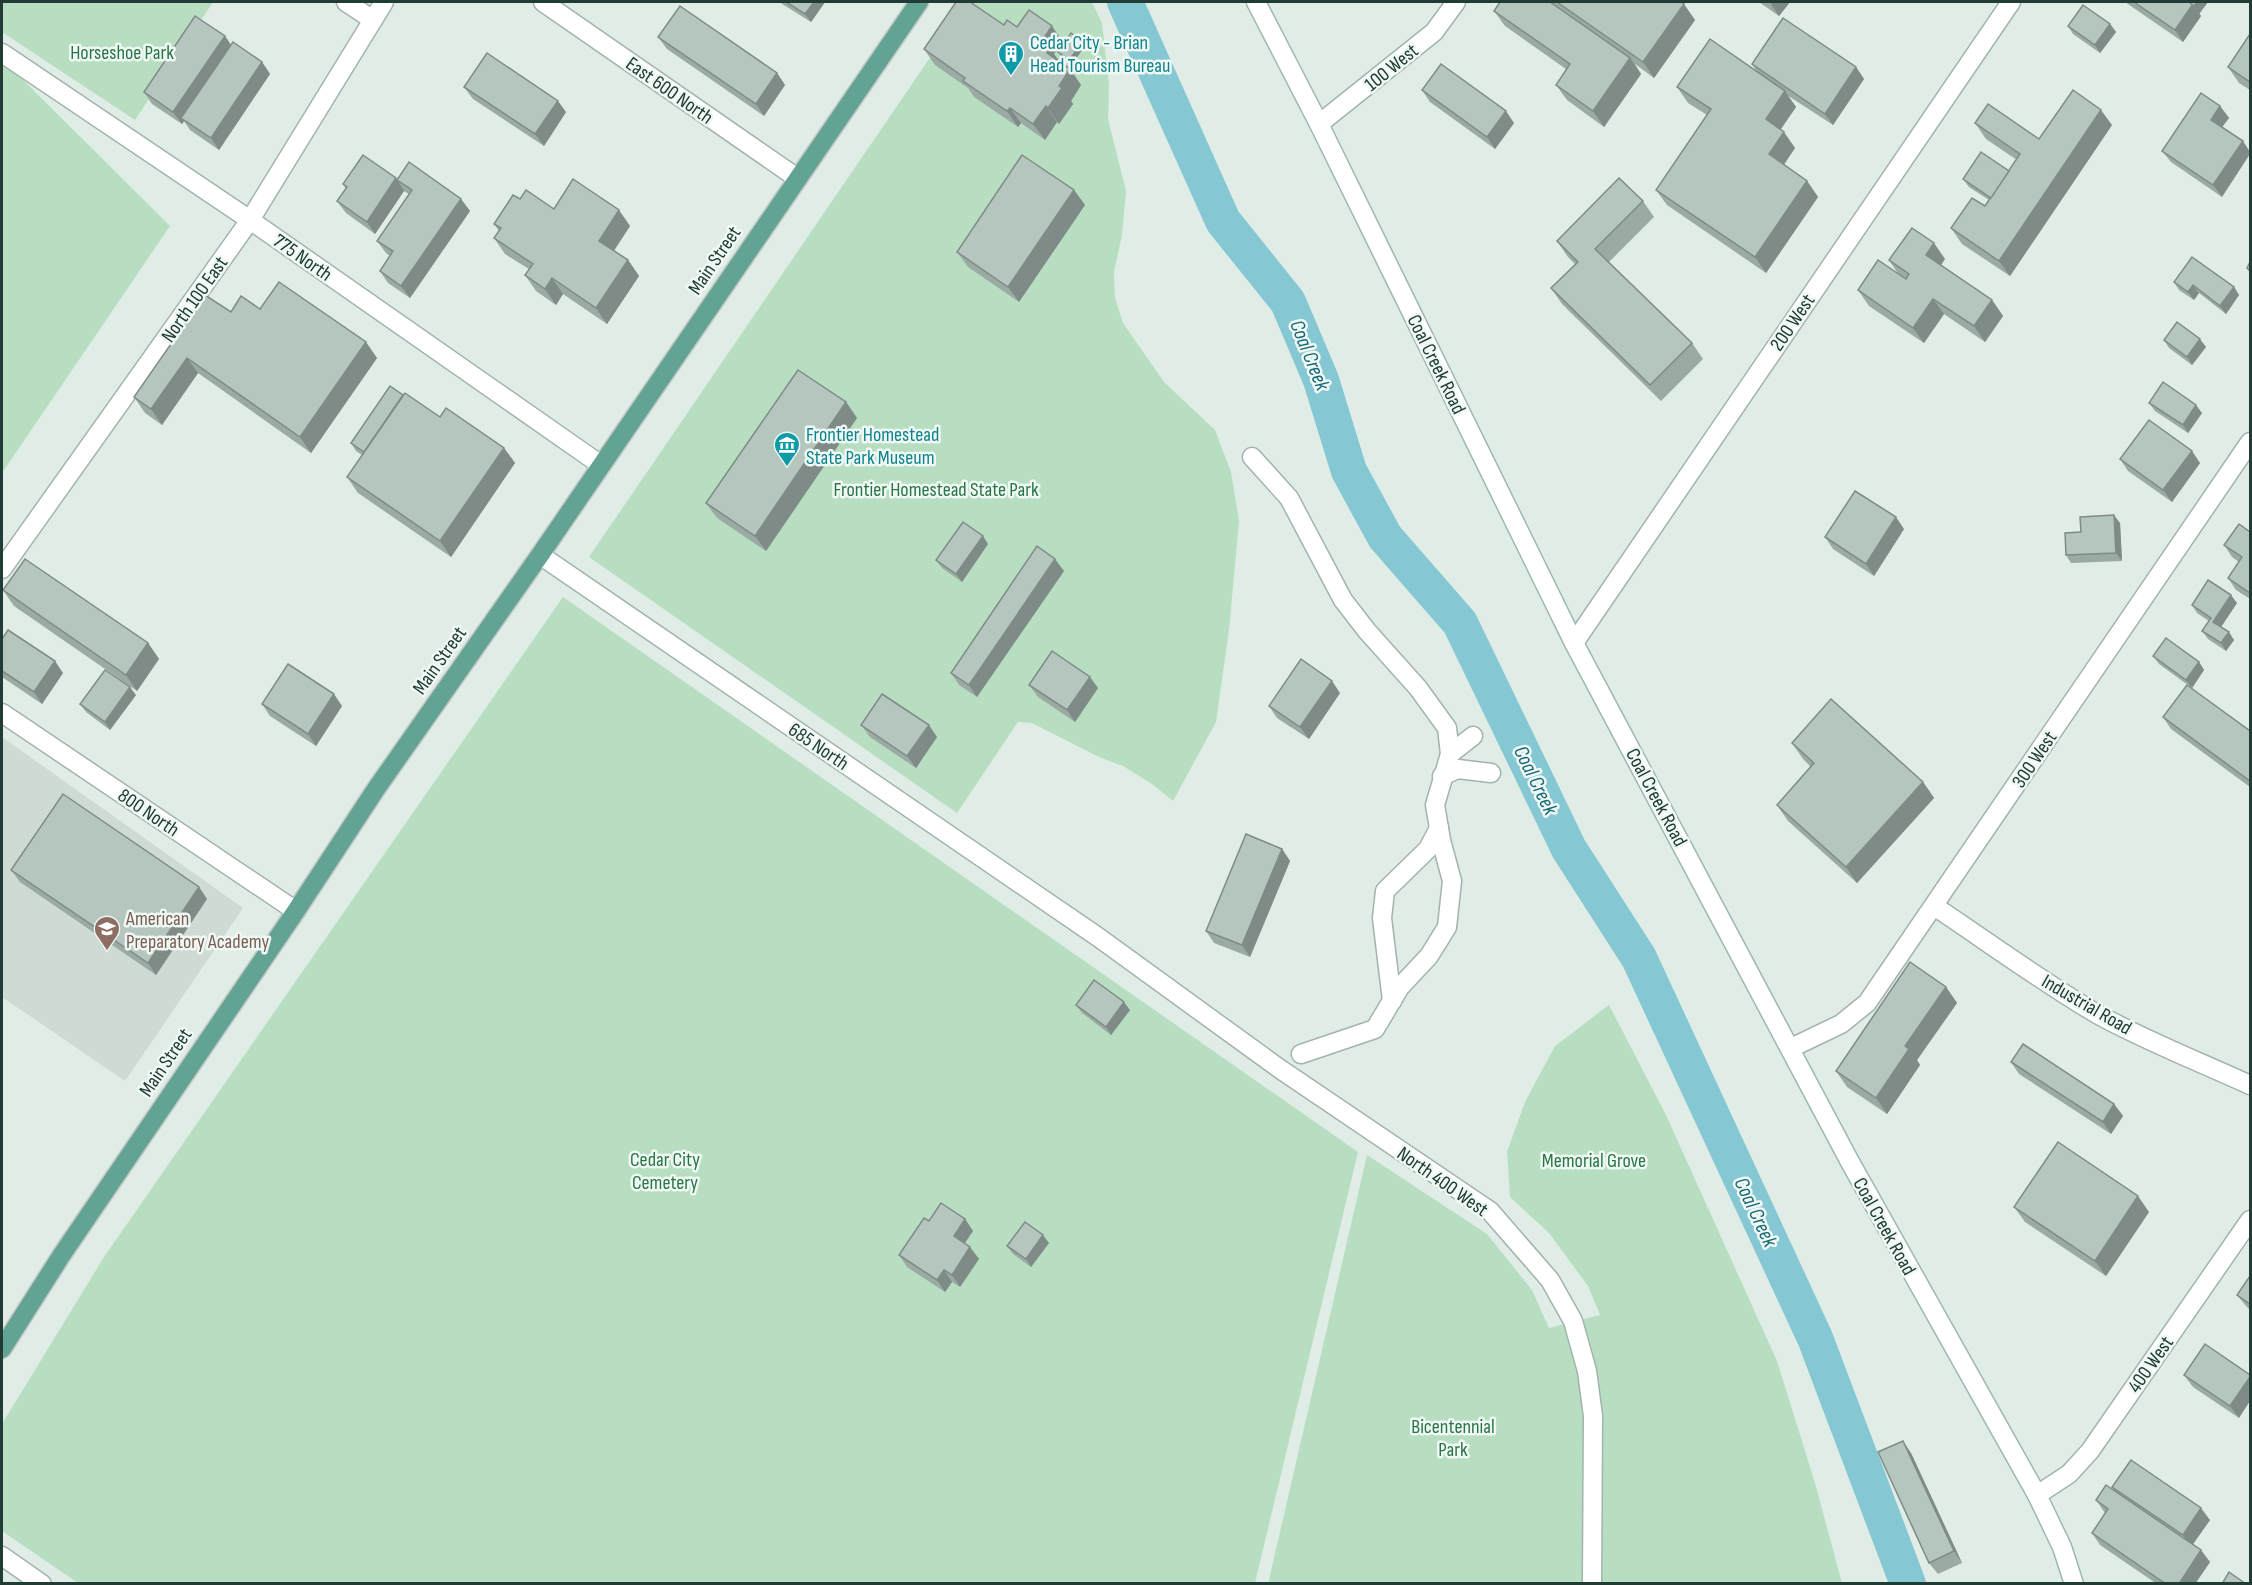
<svg xmlns="http://www.w3.org/2000/svg" width="2252" height="1585" font-family="'Sofia Sans Condensed',sans-serif">
<style>
.built{fill:#cedbd5}
.green{fill:#b8dec2}
.lines{fill:none;stroke-linecap:round;stroke-linejoin:round}
.river{stroke:#85c7d3;stroke-width:36}
.minor-casing{stroke:#a3b4ad;stroke-width:21}
.tertiary-casing{stroke:#a3b4ad;stroke-width:21}
.secondary-casing{stroke:#9eb8af;stroke-width:21}
.primary-casing{stroke:#c1c8c6;stroke-width:21}
.minor{stroke:#fff;stroke-width:18}
.tertiary{stroke:#fff;stroke-width:18}
.secondary{stroke:#fff;stroke-width:18}
.primary{stroke:#63a393;stroke-width:18}
.wall{fill:#9caaa4}
.shaded-wall{fill:#7f8b86}
.building{fill:#b5c6bf;stroke:#7f8b86;stroke-width:1.5}
.labels{text-anchor:middle;stroke-width:5;stroke-linejoin:round;paint-order:stroke}
.culture-label{font-size:20px;fill:#0d838f;stroke:#f0f8f4;text-anchor:start}
.park-label{font-size:20px;fill:#297547;stroke:#f0f8f4}
.street-label{font-size:20px;fill:#203c35;stroke:#f0f8f4}
.education-label{font-size:20px;fill:#785e54;stroke:#f0f8f4;text-anchor:start}
.water-label{font-size:21px;font-style:italic;fill:#18697a;stroke:#f0f8f4}
</style>
<rect width="100%" height="100%" fill="#e0ece6"/>
<polygon class="built" points="2,737 243,908 125,1081 2,997"/>
<g class="green">
<polygon points="2,2 213,2 135,120 2,32"/>
<polygon points="968,2 1092,2 1102,23 1109,84 1108,119 1126,191 1122,235 1114,272 1115,298 1123,323 1164,382 1215,430 1231,472 1239,521 1229,630 1216,722 1173,801 1152,784 1123,766 1099,757 1032,723 1018,722 957,813 589,557"/>
<polygon points="2,59 170,226 2,473"/>
<polygon points="563,597 1358,1152 1255,1583 78,1583 2,1531 2,1424 104,1257"/>
<polygon points="1609,1005 1666,1115 1777,1361 1815,1483 1842,1583 1268,1584 1367,1155 1487,1234 1532,1290 1549,1328 1600,1315 1588,1286 1549,1233 1510,1197 1507,1152 1525,1102 1555,1046"/>
</g>
<g class="lines">
<polyline class="river" points="1125,2 1223,221 1288,302 1321,380 1349,471 1385,537 1460,623 1569,849 1639,958 1815,1338 1908,1584"/>
<defs>
<g id="minor">
<polyline points="346,2 373,20"/>
<polyline points="543,2 797,178"/>
<polyline points="2,53 250,220 601,465"/>
<polyline points="1319,124 1434,32 1456,2"/>
<polyline points="1252,457 1289,498 1343,600 1367,631 1418,688 1447,728 1450,754 1435,805 1441,840 1452,881 1447,927 1429,956 1400,987 1375,1029 1301,1054"/>
<polyline points="540,555 1098,937 1280,1069 1490,1211 1550,1280 1573,1321 1587,1371 1593,1416 1592,1584"/>
<polyline points="2,569 250,220 384,2"/>
<polyline points="1574,643 2011,2"/>
<polyline points="2,713 296,911"/>
<polyline points="1450,754 1473,736"/>
<polyline points="1442,776 1458,769 1491,773"/>
<polyline points="1392,1001 1382,918 1385,891 1428,849 1439,828"/>
<polyline points="2037,1495 2069,1474 2090,1451 2250,1220"/>
<polyline points="2,1556 42,1584"/>
</g>
<g id="tertiary">
<path d="M1934,906C1988,942 2041,981 2097,1014C2146,1041 2200,1062 2250,1085"/>
<polyline points="1791,1048 1841,1024 1867,1003 2250,442"/>
</g>
<polyline id="secondary" points="1256,2 1319,124 1574,643 1850,1162 2037,1495 2062,1547 2074,1584"/>
<polyline id="primary" points="2,1349 61,1256 296,911 376,789 540,555 919,2"/>
</defs>
<use href="#minor" class="minor-casing"/>
<use href="#tertiary" class="tertiary-casing"/>
<use href="#secondary" class="secondary-casing"/>
<use href="#primary" class="primary-casing"/>
<use href="#minor" class="minor"/>
<use href="#tertiary" class="tertiary"/>
<use href="#secondary" class="secondary"/>
<use href="#primary" class="primary"/>
</g>
<g class="wall">
<polygon points="779,2 825,2 811,22"/>
<polygon points="1500,2 1681,2 1695,20 1654,78 1635,64 1641,74 1604,127 1567,100 1556,85 1566,69 1505,26 1494,11"/>
<polygon points="1759,2 1790,2 1779,16"/>
<polygon points="2125,2 2208,2 2199,14 2201,16 2183,42"/>
<polygon points="2110,24 2116,32 2100,53 2073,34 2068,26"/>
<polygon points="1004,25 1017,27 1063,42 1054,54 1060,62 1070,69 1081,85 1071,101 1073,104 1059,124 1057,122 1045,140 1021,123 1018,127 974,97 968,88 935,65 924,49"/>
<polygon points="2250,34 2250,90 2239,83 2228,67"/>
<polygon points="225,36 231,45 262,62 270,74 219,150 190,130 184,121 182,124 152,104 144,92"/>
<polygon points="658,37 777,73 785,85 764,116 667,49"/>
<polygon points="1083,42 1085,46 1072,64 1061,56 1058,52"/>
<polygon points="1752,64 1856,67 1864,79 1833,125 1787,95 1796,107 1780,129 1795,148 1784,165 1807,181 1818,197 1766,273 1667,205 1656,190 1707,115 1688,103 1677,87 1757,72"/>
<polygon points="464,87 566,112 544,146 473,99"/>
<polygon points="1422,90 1514,123 1495,149 1430,102"/>
<polygon points="2220,106 2229,118 2222,127 2222,197 2171,162 2162,151"/>
<polygon points="1975,123 2039,139 2112,125 2010,276 1962,244 1951,228 1985,206 1989,200 1969,187 1963,179 2009,171 2017,160 1986,139"/>
<polygon points="396,178 397,180 461,199 470,211 410,298 388,283 380,271 390,256 386,253 377,241 409,194 404,191 375,234 346,213 337,201 346,189 343,184"/>
<polygon points="1074,190 1085,205 1019,302 968,267 957,252"/>
<polygon points="520,199 554,209 630,226 614,251 628,260 639,276 607,324 563,294 556,305 536,291 525,275 529,269 505,254 494,238 499,231 494,224"/>
<polygon points="1643,201 1654,217 1609,262 1692,343 1703,359 1661,401 1562,304 1551,288 1575,264 1568,257 1557,241"/>
<polygon points="1945,259 1941,265 1992,300 2003,316 1985,342 1944,314 1924,343 1869,306 1858,290 1899,275 1889,260"/>
<polygon points="2174,282 2234,287 2239,295 2226,314 2199,293 2194,300 2179,290"/>
<polygon points="260,309 377,358 311,453 198,373 162,425 145,413 134,397 231,312"/>
<polygon points="2164,340 2206,347 2192,365 2169,348"/>
<polygon points="403,395 440,417 504,448 515,463 451,557 358,493 347,477 362,455 356,451 351,443"/>
<polygon points="846,402 857,418 766,551 717,518 706,503"/>
<polygon points="2149,403 2202,413 2188,433 2155,411"/>
<polygon points="2120,459 2200,463 2172,502 2128,471"/>
<polygon points="2120,523 2122,561 2071,563 2066,555 2081,532"/>
<polygon points="1904,529 1874,576 1833,549 1825,537"/>
<polygon points="2250,532 2250,599 2236,590 2228,578 2239,562 2232,557 2224,545"/>
<polygon points="988,544 962,582 942,568 936,560"/>
<polygon points="1064,571 977,697 959,685 951,673"/>
<polygon points="3,590 148,643 159,659 137,691 14,606"/>
<polygon points="2237,603 2221,627 2234,640 2226,651 2208,639 2202,631 2209,621 2197,613 2192,605"/>
<polygon points="2,639 63,673 42,704 2,677"/>
<polygon points="2153,656 2199,662 2204,670 2192,688 2159,664"/>
<polygon points="1029,685 1098,688 1075,722 1038,697"/>
<polygon points="1340,693 1309,739 1277,718 1269,706"/>
<polygon points="136,695 110,730 86,712 80,704"/>
<polygon points="262,704 342,706 316,746 270,716"/>
<polygon points="2163,717 2250,731 2250,787 2171,729"/>
<polygon points="861,725 937,737 916,768 870,737"/>
<polygon points="1792,743 1923,782 1934,798 1857,883 1788,821 1777,805 1811,767 1803,759"/>
<polygon points="1282,849 1290,861 1250,957 1214,943 1206,931"/>
<polygon points="11,870 199,887 207,899 156,975 20,882"/>
<polygon points="1946,987 1957,1003 1917,1060 1920,1065 1887,1114 1847,1087 1836,1071"/>
<polygon points="1076,1005 1130,1010 1111,1035 1082,1013"/>
<polygon points="2011,1062 2114,1104 2123,1116 2111,1134 2019,1074"/>
<polygon points="2014,1207 2149,1212 2106,1276 2025,1222"/>
<polygon points="965,1219 973,1231 965,1243 979,1259 960,1287 952,1282 945,1292 907,1267 899,1255 929,1221"/>
<polygon points="1049,1243 1031,1267 1013,1254 1007,1246"/>
<polygon points="2250,1276 2250,1310 2246,1306 2237,1295"/>
<polygon points="2205,1344 2239,1418 2193,1387 2184,1375"/>
<polygon points="1911,1453 1962,1563 1938,1574 1929,1563"/>
<polygon points="2112,1487 2210,1520 2193,1544 2210,1562 2195,1584 2157,1584 2100,1545 2092,1533 2105,1513 2096,1500 2115,1492"/>
</g>
<g class="shaded-wall">
<polygon points="814,2 825,2 811,22 805,14"/>
<polygon points="1773,2 1790,2 1779,16 1771,4"/>
<polygon points="2197,2 2208,2 2199,14 2194,6"/>
<polygon points="1684,4 1695,20 1654,78 1643,62"/>
<polygon points="2193,4 2201,16 2183,42 2175,30"/>
<polygon points="2110,24 2116,32 2100,53 2095,45"/>
<polygon points="1052,26 1063,42 1054,54 1061,64 1047,53 1041,42"/>
<polygon points="225,36 233,48 181,118 184,121 182,124 173,112"/>
<polygon points="1083,42 1085,46 1072,64 1069,60"/>
<polygon points="1630,58 1641,74 1604,127 1593,111"/>
<polygon points="262,62 270,74 219,150 211,138"/>
<polygon points="1856,67 1864,79 1833,125 1825,114"/>
<polygon points="1070,69 1081,85 1071,101 1073,104 1059,124 1048,108 1059,86"/>
<polygon points="777,73 785,85 764,116 756,104"/>
<polygon points="1785,91 1796,107 1777,135 1766,119"/>
<polygon points="558,101 566,112 544,146 535,134"/>
<polygon points="1046,106 1057,122 1045,140 1033,124"/>
<polygon points="2220,106 2229,118 2219,131 2211,120"/>
<polygon points="1010,108 1021,123 1018,127 1007,111"/>
<polygon points="2101,110 2112,125 2010,276 1999,261"/>
<polygon points="1506,111 1514,123 1495,149 1487,137"/>
<polygon points="1784,132 1795,148 1780,170 1769,154"/>
<polygon points="2243,141 2250,152 2250,154 2222,197 2213,185"/>
<polygon points="396,178 404,191 375,234 367,222"/>
<polygon points="1807,181 1818,197 1766,273 1755,257"/>
<polygon points="1074,190 1085,205 1019,302 1008,287"/>
<polygon points="461,199 470,211 410,298 401,286"/>
<polygon points="619,210 630,226 610,256 599,241"/>
<polygon points="1934,243 1945,259 1937,271 1926,255"/>
<polygon points="628,260 639,276 607,324 596,308"/>
<polygon points="552,278 563,294 556,305 545,289"/>
<polygon points="2193,285 2199,293 2194,300 2188,292"/>
<polygon points="2234,287 2239,295 2226,314 2220,306"/>
<polygon points="1933,299 1944,314 1924,343 1913,328"/>
<polygon points="1992,300 2003,316 1985,342 1974,326"/>
<polygon points="2200,339 2206,347 2192,365 2187,357"/>
<polygon points="366,342 377,358 311,453 300,437"/>
<polygon points="187,358 198,373 162,425 151,409"/>
<polygon points="846,402 857,418 766,551 755,536"/>
<polygon points="2196,405 2202,413 2188,433 2183,425"/>
<polygon points="504,448 515,463 451,557 440,541"/>
<polygon points="2192,451 2200,463 2172,502 2163,490"/>
<polygon points="2114,515 2120,523 2122,561 2116,553"/>
<polygon points="1896,517 1904,529 1874,576 1866,564"/>
<polygon points="983,536 988,544 962,582 956,574"/>
<polygon points="1055,559 1064,571 977,697 969,685"/>
<polygon points="2231,595 2237,603 2219,630 2213,622"/>
<polygon points="2229,632 2234,640 2226,651 2221,643"/>
<polygon points="148,643 159,659 137,691 126,675"/>
<polygon points="55,661 63,673 42,704 34,692"/>
<polygon points="2199,662 2204,670 2192,688 2186,680"/>
<polygon points="1090,677 1098,688 1075,722 1067,710"/>
<polygon points="1332,681 1340,693 1309,739 1300,727"/>
<polygon points="130,687 136,695 110,730 105,722"/>
<polygon points="334,694 342,706 316,746 308,734"/>
<polygon points="929,725 937,737 916,768 907,756"/>
<polygon points="1923,782 1934,798 1857,883 1846,867"/>
<polygon points="1282,849 1290,861 1250,957 1242,945"/>
<polygon points="199,887 207,899 156,975 148,963"/>
<polygon points="1946,987 1957,1003 1917,1060 1920,1065 1887,1114 1876,1098 1905,1046"/>
<polygon points="1124,1002 1130,1010 1111,1035 1106,1027"/>
<polygon points="2114,1104 2123,1116 2111,1134 2103,1122"/>
<polygon points="2138,1196 2149,1212 2106,1276 2095,1261"/>
<polygon points="965,1219 973,1231 962,1247 954,1236"/>
<polygon points="1043,1235 1049,1243 1031,1267 1026,1259"/>
<polygon points="970,1247 979,1259 960,1287 952,1275"/>
<polygon points="944,1270 952,1282 945,1292 937,1280"/>
<polygon points="2250,1377 2250,1401 2239,1418 2230,1406"/>
<polygon points="1903,1441 1911,1453 1962,1563 1954,1551"/>
<polygon points="2201,1508 2210,1520 2191,1547 2183,1535"/>
<polygon points="2201,1550 2210,1562 2195,1584 2179,1584"/>
</g>
<g class="building">
<polygon points="786,2 814,2 805,14"/>
<polygon points="956,2 970,2 1004,25 1007,20 1017,27 1029,10 1052,26 1041,42 1050,48 1047,53 1070,69 1059,86 1062,88 1048,108 1046,106 1033,124 1010,108 1007,111 963,81 965,78 924,49"/>
<polygon points="1500,2 1550,2 1630,58 1593,111 1556,85 1570,64 1494,11"/>
<polygon points="1557,2 1681,2 1684,4 1643,62"/>
<polygon points="2134,2 2189,2 2193,4 2175,30"/>
<polygon points="2189,2 2197,2 2194,6"/>
<polygon points="2083,5 2110,24 2095,45 2068,26"/>
<polygon points="680,6 777,73 756,104 658,37"/>
<polygon points="195,16 225,36 173,112 144,92"/>
<polygon points="1783,18 1856,67 1825,114 1752,64"/>
<polygon points="1071,33 1083,42 1069,60 1058,52"/>
<polygon points="2250,34 2250,82 2228,67"/>
<polygon points="1710,39 1785,91 1766,119 1784,132 1769,154 1807,181 1755,257 1656,190 1711,109 1677,87"/>
<polygon points="233,42 262,62 211,138 181,118"/>
<polygon points="487,53 558,101 535,134 464,87"/>
<polygon points="1441,64 1506,111 1487,137 1422,90"/>
<polygon points="2073,90 2101,110 1999,261 1951,228 1972,198 1985,206 2020,154 1975,123 1988,104 2039,139"/>
<polygon points="2201,93 2220,106 2211,120 2243,141 2213,185 2162,151"/>
<polygon points="1981,152 2009,171 1991,198 1963,179"/>
<polygon points="363,155 396,178 367,222 337,201 347,187 343,184"/>
<polygon points="1022,155 1074,190 1008,287 957,252"/>
<polygon points="409,162 461,199 401,286 380,271 393,251 377,241 412,190 397,180"/>
<polygon points="1619,178 1643,201 1595,249 1692,343 1650,385 1551,288 1578,262 1557,241"/>
<polygon points="573,179 619,210 599,241 628,260 596,308 552,278 545,289 525,275 533,264 494,238 501,228 494,224 513,195 520,199 526,190 554,209"/>
<polygon points="1912,228 1934,243 1926,255 1992,300 1974,326 1933,299 1913,328 1858,290 1878,260 1906,279 1909,274 1889,260"/>
<polygon points="2192,257 2234,287 2220,306 2193,285 2188,292 2174,282"/>
<polygon points="2250,262 2250,271 2247,268"/>
<polygon points="279,282 366,342 300,437 187,358 151,409 134,397 205,295 231,312 241,296 260,309"/>
<polygon points="2177,322 2200,339 2187,357 2164,340"/>
<polygon points="798,370 846,402 755,536 706,503"/>
<polygon points="2163,382 2196,405 2183,425 2149,403"/>
<polygon points="390,386 403,395 364,452 351,443"/>
<polygon points="405,393 440,417 446,408 504,448 440,541 347,477"/>
<polygon points="2149,420 2192,451 2163,490 2120,459"/>
<polygon points="1855,491 1896,517 1866,564 1825,537"/>
<polygon points="2114,515 2116,553 2066,555 2065,533 2081,532 2080,517"/>
<polygon points="963,522 983,536 956,574 936,560"/>
<polygon points="2239,524 2250,532 2250,593 2228,578 2242,557 2224,545"/>
<polygon points="1037,546 1055,559 969,685 951,673"/>
<polygon points="25,559 148,643 126,675 3,590"/>
<polygon points="2208,580 2231,595 2213,622 2229,632 2221,643 2202,631 2211,618 2192,605"/>
<polygon points="8,630 55,661 34,692 2,671 2,639"/>
<polygon points="2166,638 2199,662 2186,680 2153,656"/>
<polygon points="1052,651 1090,677 1067,710 1029,685"/>
<polygon points="1301,659 1332,681 1300,727 1269,706"/>
<polygon points="288,664 334,694 308,734 262,704"/>
<polygon points="105,670 130,687 105,722 80,704"/>
<polygon points="2187,685 2250,731 2250,781 2163,717"/>
<polygon points="882,694 929,725 907,756 861,725"/>
<polygon points="1831,699 1923,782 1846,867 1777,805 1814,763 1792,743"/>
<polygon points="63,794 199,887 148,963 11,870"/>
<polygon points="1246,834 1282,849 1242,945 1206,931"/>
<polygon points="1910,962 1946,987 1905,1046 1909,1049 1876,1098 1836,1071"/>
<polygon points="1094,980 1124,1002 1106,1027 1076,1005"/>
<polygon points="2023,1044 2114,1104 2103,1122 2011,1062"/>
<polygon points="2058,1142 2138,1196 2095,1261 2014,1207"/>
<polygon points="941,1203 965,1219 954,1236 970,1247 952,1275 944,1270 937,1280 899,1255 924,1218 929,1221"/>
<polygon points="1025,1222 1043,1235 1026,1259 1007,1246"/>
<polygon points="2250,1276 2250,1304 2237,1295"/>
<polygon points="2205,1344 2250,1375 2250,1377 2230,1406 2184,1375"/>
<polygon points="1903,1441 1954,1551 1929,1563 1878,1452"/>
<polygon points="2131,1460 2201,1508 2183,1535 2112,1487"/>
<polygon points="2106,1485 2201,1550 2179,1584 2166,1584 2092,1533 2108,1509 2096,1500"/>
<polygon points="2229,1572 2246,1584 2222,1584"/>
</g>
<defs>
<symbol id="building-pin" viewBox="-11 -11 22 30"><path d="M0 17L-7.5 6A9.5 9.5 0 1 1 7.5 6Z" fill="#0f9aa8" stroke="#f0f8f4"/><path d="M-4-6H4V6H1V3H-1V6H-4ZM-2.5-4.3h1.7v1.8h-1.7ZM.8-4.3h1.7v1.8H.8ZM-2.5-1h1.7V.8h-1.7ZM.8-1h1.7V.8H.8Z" fill="#fff"/></symbol>
<symbol id="museum-pin" viewBox="-11 -11 22 30"><path d="M0 17L-7.5 6A9.5 9.5 0 1 1 7.5 6Z" fill="#0f9aa8" stroke="#f0f8f4"/><path d="M0-6L6-3V-2H-6V-3ZM-5-1h2V3h-2ZM-1-1h2V3h-2ZM3-1h2V3H3ZM-6 4H6V6H-6Z" fill="#fff"/></symbol>
<symbol id="school-pin" viewBox="-11 -11 22 30"><path d="M0 17L-7.5 6A9.5 9.5 0 1 1 7.5 6Z" fill="#8d6e63" stroke="#f0f8f4"/><path d="M0-5L7-2L0 1L-7-2ZM-4 1L0 2.5L4 1V4Q0 6-4 4Z" fill="#fff"/></symbol>
</defs>
<g fill-rule="evenodd">
<use href="#building-pin" x="996" y="39" width="30" height="40"/>
<use href="#museum-pin" x="772" y="430" width="30" height="40"/>
<use href="#school-pin" x="92" y="914" width="30" height="40"/>
</g>
<g class="labels">
<g class="culture-label">
<text x="1030" y="49">Cedar City - Brian<tspan x="1030" dy="23">Head Tourism Bureau</tspan></text>
<text x="806" y="441">Frontier Homestead<tspan x="806" dy="23">State Park Museum</tspan></text>
</g>
<g class="park-label">
<text x="122" y="59">Horseshoe Park</text>
<text x="936" y="496">Frontier Homestead State Park</text>
<text x="665" y="1166">Cedar City<tspan x="665" dy="23">Cemetery</tspan></text>
<text x="1594" y="1167">Memorial Grove</text>
<text x="1453" y="1433">Bicentennial<tspan x="1453" dy="23">Park</tspan></text>
</g>
<g class="street-label">
<text transform="translate(1391 67) rotate(-39)" y="7">100 West</text>
<text transform="translate(670 90) rotate(35)" y="7">East 600 North</text>
<text transform="translate(303 257) rotate(35)" y="7">775 North</text>
<text transform="translate(714 260) rotate(-56)" y="7">Main Street</text>
<text transform="translate(194 299) rotate(-55)" y="7">North 100 East</text>
<text transform="translate(1792 322) rotate(-56)" y="7">200 West</text>
<text transform="translate(1437 364) rotate(64)" y="7">Coal Creek Road</text>
<text transform="translate(439 660) rotate(-55)" y="7">Main Street</text>
<text transform="translate(819 746) rotate(34)" y="7">685 North</text>
<text transform="translate(2034 759) rotate(-56)" y="7">300 West</text>
<text transform="translate(1657 797) rotate(62)" y="7">Coal Creek Road</text>
<text transform="translate(149 812) rotate(34)" y="7">800 North</text>
<text transform="translate(2087 1004) rotate(30)" y="7">Industrial Road</text>
<text transform="translate(165 1062) rotate(-56)" y="7">Main Street</text>
<text transform="translate(1443 1181) rotate(35)" y="7">North 400 West</text>
<text transform="translate(1885 1226) rotate(61)" y="7">Coal Creek Road</text>
<text transform="translate(2150 1364) rotate(-55)" y="7">400 West</text>
</g>
<g class="education-label">
<text x="126" y="925">American<tspan x="126" dy="23">Preparatory Academy</tspan></text>
</g>
<g class="water-label">
<text transform="translate(1310 355) rotate(68)" y="7">Coal Creek</text>
<text transform="translate(1536 780) rotate(64)" y="7">Coal Creek</text>
<text transform="translate(1756 1212) rotate(65)" y="7">Coal Creek</text>
</g>
</g>
<rect width="2252" height="1585" fill="none" stroke="#203c35" stroke-width="6"/>
</svg>
